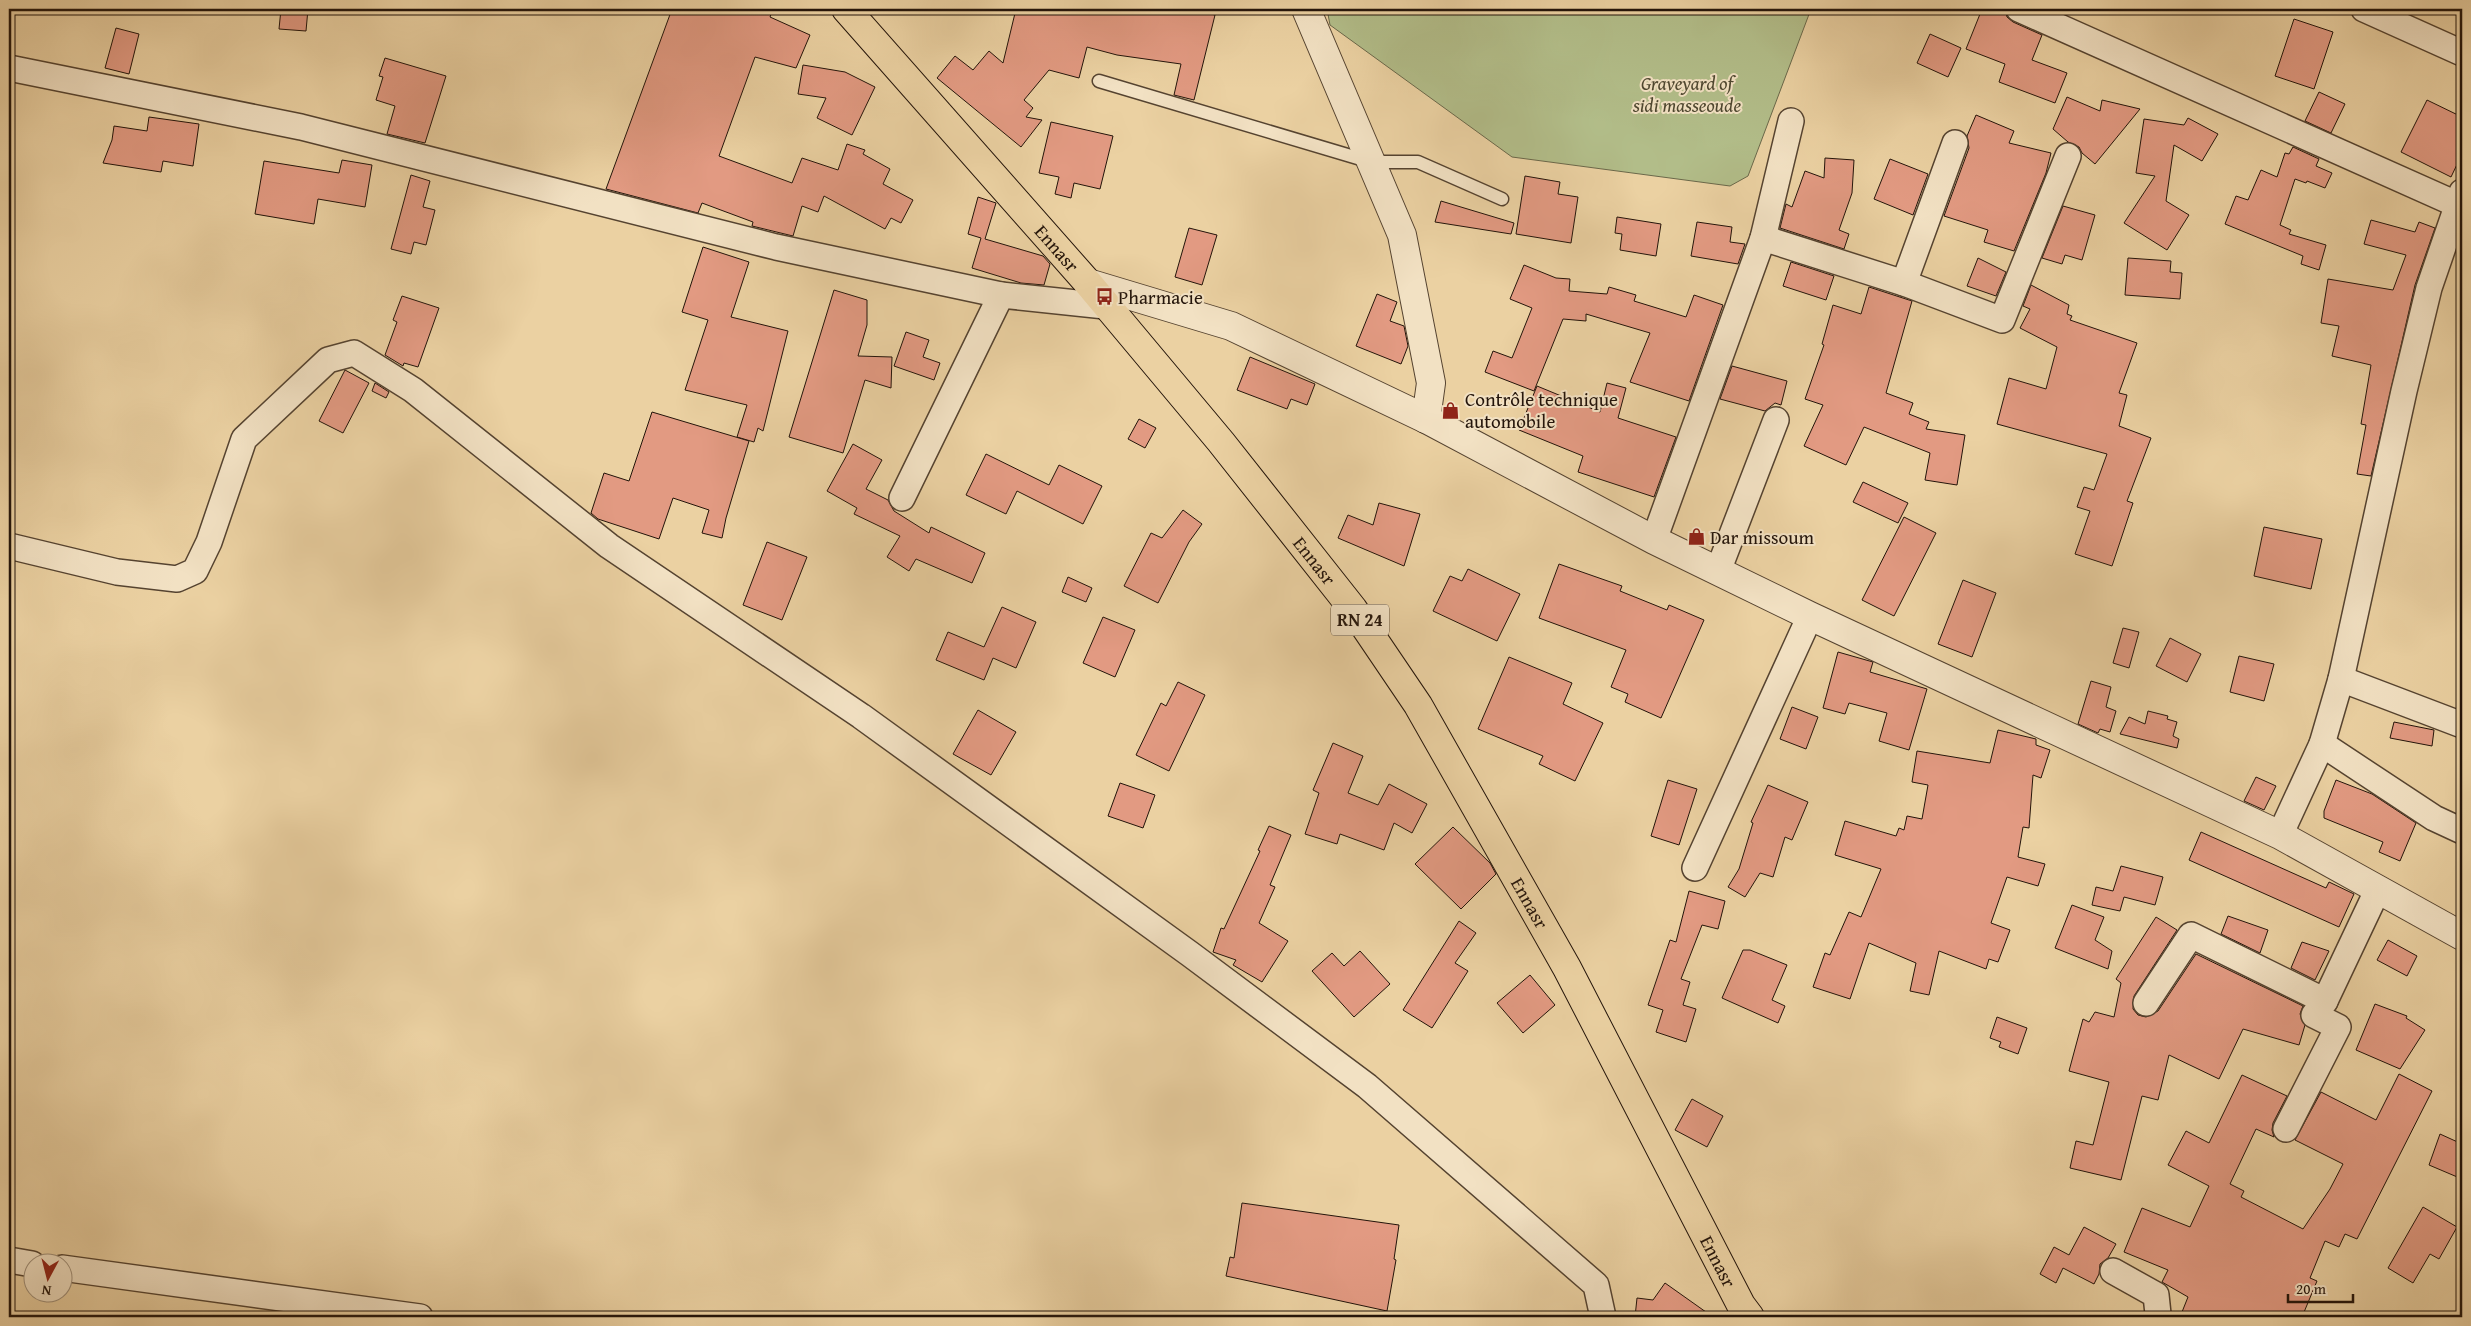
<svg xmlns="http://www.w3.org/2000/svg" width="2471" height="1326" font-family="'Gentium Book Plus',serif">
<style>
.green{fill:#b2bd89;stroke:#6a684a}
.building{fill:#e29a82;stroke:#23140a}
.lines{fill:none;stroke-linecap:round;stroke-linejoin:round}
.service-casing{stroke:#554330;stroke-width:15}
.minor-casing{stroke:#554330;stroke-width:28}
.tertiary-casing{stroke:#554330;stroke-width:30}
.primary-casing{stroke:#23140a;stroke-width:30}
.service{stroke:#f2e1c3;stroke-width:12}
.minor{stroke:#f2e1c3;stroke-width:25}
.tertiary{stroke:#f2e1c3;stroke-width:28}
.primary{stroke:#ebd1a2;stroke-width:28}
.labels{text-anchor:middle;stroke-width:4;stroke-linejoin:round;paint-order:stroke}
.shield{fill:#f2e1c3;stroke:#615242;stroke-width:1}
.shield-label{font-size:18px;font-weight:bold;fill:#23140a}
.park-label{font-size:19px;font-style:italic;fill:#4e4730;stroke:#f2e1c3}
.street-label{font-size:19px;fill:#23140a;stroke:#f2e1c3}
.poi-label{font-size:19px;fill:#23140a;stroke:#f2e1c3;text-anchor:start}
</style>
<rect width="100%" height="100%" fill="#ebd1a2"/>
<filter id="stains"><feTurbulence type="fractalNoise" baseFrequency=".004" numOctaves="4"/><feColorMatrix values="0 0 0 0 .2 0 0 0 0 .09 0 0 0 0 .02 0 0 0 .5 -.17"/></filter>
<radialGradient id="worn" r=".72"><stop offset=".6" stop-color="#630" stop-opacity="0"/><stop offset="1" stop-color="#630" stop-opacity=".3"/></radialGradient>
<polygon class="green" points="1327,9 1811,9 1748,176 1730,186 1512,157 1330,25"/>
<g class="building">
<polygon points="281,9 308,9 306,31 279,29"/>
<polygon points="672,9 773,9 770,17 810,35 796,68 755,57 719,156 792,183 802,158 838,170 847,144 865,150 863,154 890,169 883,184 913,200 901,223 891,218 885,229 824,196 818,212 802,206 793,236 752,226 753,222 702,203 698,213 606,189"/>
<polygon points="1016,9 1190,9 1215,15 1194,100 1174,95 1181,64 1117,55 1087,47 1079,78 1049,70 1024,100 1033,108 1026,117 1042,120 1021,147 937,78 955,56 973,70 989,51 1003,63"/>
<polygon points="1982,9 2005,9 2007,17 2013,22 2042,35 2032,60 2067,73 2055,103 1999,82 2005,64 1966,49"/>
<polygon points="2294,19 2333,32 2314,89 2275,76"/>
<polygon points="116,28 139,34 129,74 105,68"/>
<polygon points="1930,34 1961,48 1948,77 1917,63"/>
<polygon points="385,58 446,76 425,143 387,134 395,106 376,100 383,77 379,76"/>
<polygon points="803,65 845,72 875,87 852,135 817,118 826,98 798,94"/>
<polygon points="2319,92 2345,104 2331,133 2305,121"/>
<polygon points="2067,97 2100,111 2102,100 2140,109 2095,164 2082,153 2079,147 2068,142 2053,129"/>
<polygon points="2427,100 2462,117 2462,154 2451,177 2401,152"/>
<polygon points="1976,115 2014,131 2009,143 2051,153 2046,173 2014,251 1984,242 1988,230 1944,216 1969,148 1967,136"/>
<polygon points="149,117 199,124 193,166 163,161 161,172 103,163 112,140 114,126 147,131"/>
<polygon points="2188,118 2218,134 2202,161 2174,145 2166,201 2189,215 2167,250 2124,223 2155,176 2136,173 2144,119 2184,125"/>
<polygon points="1051,122 1113,136 1100,189 1074,183 1071,198 1055,194 1059,177 1039,173"/>
<polygon points="2293,147 2319,159 2316,166 2332,173 2325,188 2307,181 2306,183 2295,179 2280,225 2291,230 2289,234 2326,245 2319,270 2301,264 2303,256 2225,224 2236,196 2248,200 2261,170 2277,177 2285,153 2289,154"/>
<polygon points="1825,158 1854,160 1852,193 1839,230 1849,234 1844,249 1780,228 1786,204 1792,207 1805,171 1824,178"/>
<polygon points="1890,159 1928,174 1913,215 1874,199"/>
<polygon points="342,160 372,165 365,207 318,199 314,224 255,214 264,161 339,173"/>
<polygon points="411,175 430,181 423,207 435,210 426,245 414,242 411,254 391,249"/>
<polygon points="1525,176 1560,182 1558,194 1578,197 1571,243 1516,234"/>
<polygon points="978,197 996,203 985,239 1043,256 1050,264 1044,285 1021,283 972,268 981,238 968,234"/>
<polygon points="1441,201 1514,223 1511,234 1435,222"/>
<polygon points="2063,206 2095,215 2082,260 2065,255 2062,264 2042,258"/>
<polygon points="1617,217 1661,224 1656,256 1620,250 1622,234 1615,233"/>
<polygon points="2371,220 2415,232 2419,222 2435,228 2415,285 2371,476 2357,474 2366,425 2361,424 2371,365 2332,356 2339,326 2321,323 2328,279 2393,290 2406,255 2364,244"/>
<polygon points="1697,222 1732,227 1730,242 1745,244 1738,264 1691,256"/>
<polygon points="1189,228 1217,235 1202,285 1175,277"/>
<polygon points="703,247 749,262 731,317 788,331 763,431 758,428 754,442 737,437 747,405 685,390 708,320 682,312"/>
<polygon points="1978,258 2006,272 1996,296 1967,286"/>
<polygon points="2128,258 2171,261 2170,272 2182,273 2180,299 2125,295"/>
<polygon points="1791,262 1834,276 1826,300 1783,286"/>
<polygon points="1524,265 1556,278 1570,279 1569,291 1607,294 1609,287 1636,295 1634,301 1686,317 1694,295 1723,305 1689,401 1630,382 1650,333 1586,314 1586,321 1563,319 1534,391 1485,372 1493,351 1512,358 1532,308 1510,299"/>
<polygon points="2031,285 2069,305 2067,314 2072,316 2070,320 2137,343 2119,393 2127,395 2119,426 2151,438 2127,501 2133,503 2112,566 2075,554 2090,511 2077,507 2084,487 2094,490 2107,454 1997,424 2009,378 2046,389 2057,347 2020,328 2030,309 2023,306"/>
<polygon points="1869,287 1912,301 1886,393 1913,403 1909,414 1929,422 1926,429 1965,435 1957,485 1925,480 1930,453 1864,427 1846,465 1804,446 1823,405 1805,399 1824,345 1822,344 1833,305 1861,314"/>
<polygon points="834,290 867,300 867,325 858,356 892,357 891,388 865,380 843,453 789,437"/>
<polygon points="1377,294 1397,302 1390,321 1404,326 1408,346 1401,364 1356,346"/>
<polygon points="402,296 439,308 418,367 404,363 403,366 385,355 397,322 393,320"/>
<polygon points="906,332 929,340 923,357 940,363 934,380 894,366"/>
<polygon points="1250,357 1315,384 1307,405 1291,399 1287,409 1237,390"/>
<polygon points="1732,366 1787,381 1781,405 1775,403 1765,411 1720,399"/>
<polygon points="345,370 369,383 343,433 319,421"/>
<polygon points="375,383 389,392 386,398 372,391"/>
<polygon points="1607,383 1626,388 1618,418 1676,437 1654,497 1578,472 1583,456 1519,430 1537,386 1600,412"/>
<polygon points="652,412 749,441 726,518 722,538 702,533 709,510 673,498 659,539 598,519 591,513 604,473 629,481"/>
<polygon points="1139,419 1156,428 1145,448 1128,439"/>
<polygon points="853,444 882,460 866,489 888,500 894,511 929,533 931,527 985,553 972,583 916,559 909,571 887,557 900,536 854,514 857,508 827,491"/>
<polygon points="986,454 1049,485 1059,465 1102,486 1083,524 1017,491 1006,514 966,495"/>
<polygon points="1863,482 1908,503 1898,523 1853,502"/>
<polygon points="1379,503 1420,514 1404,566 1338,538 1348,515 1373,525"/>
<polygon points="1183,510 1202,524 1189,542 1158,603 1124,586 1151,533 1162,538"/>
<polygon points="1904,517 1936,533 1894,616 1862,600"/>
<polygon points="2264,527 2322,539 2311,589 2254,576"/>
<polygon points="767,542 807,557 782,620 743,605"/>
<polygon points="1559,564 1622,586 1620,591 1667,610 1669,605 1704,620 1661,718 1625,702 1628,694 1611,687 1626,650 1539,618"/>
<polygon points="1468,569 1520,594 1497,641 1433,611 1450,576 1462,581"/>
<polygon points="1068,577 1092,588 1086,602 1062,592"/>
<polygon points="1963,580 1996,593 1972,657 1938,644"/>
<polygon points="1002,607 1036,622 1016,668 993,658 984,680 936,660 948,632 984,647"/>
<polygon points="1103,617 1135,630 1115,677 1083,663"/>
<polygon points="2123,628 2139,632 2129,668 2113,663"/>
<polygon points="2170,638 2201,654 2187,682 2156,666"/>
<polygon points="1838,652 1873,662 1870,672 1927,689 1909,750 1879,741 1887,713 1849,703 1845,714 1823,708"/>
<polygon points="2239,656 2274,664 2264,701 2230,692"/>
<polygon points="1509,657 1572,683 1563,704 1603,723 1575,781 1539,764 1543,756 1478,729"/>
<polygon points="2091,681 2111,687 2106,707 2116,711 2110,732 2100,729 2098,733 2078,724"/>
<polygon points="1178,682 1205,695 1169,771 1136,755 1161,703 1166,706"/>
<polygon points="1792,707 1818,717 1806,749 1780,739"/>
<polygon points="978,710 1016,732 991,775 953,754"/>
<polygon points="2148,711 2168,716 2167,719 2177,722 2173,736 2179,739 2177,748 2120,734 2129,717 2145,724"/>
<polygon points="2394,722 2434,730 2432,746 2390,738"/>
<polygon points="1998,730 2036,739 2036,745 2050,750 2041,778 2033,775 2029,828 2023,827 2018,857 2045,864 2038,886 2007,877 1991,923 2010,930 1998,962 1989,959 1986,969 1939,951 1929,995 1910,991 1916,963 1869,943 1850,999 1813,987 1825,953 1830,955 1849,912 1861,917 1881,869 1835,855 1845,821 1896,836 1899,828 1904,830 1907,816 1922,819 1928,785 1912,782 1917,751 1990,763"/>
<polygon points="1333,743 1363,756 1348,793 1378,805 1389,784 1427,804 1412,833 1394,823 1384,850 1340,834 1337,844 1305,834 1319,793 1313,790"/>
<polygon points="2256,777 2276,786 2264,810 2244,801"/>
<polygon points="1668,780 1697,789 1679,845 1651,836"/>
<polygon points="2336,780 2372,794 2416,823 2400,861 2379,852 2383,842 2324,818 2324,811"/>
<polygon points="1120,783 1155,795 1143,828 1108,816"/>
<polygon points="1768,785 1808,802 1792,840 1785,837 1773,877 1760,873 1745,897 1728,887 1739,869 1753,823 1751,822"/>
<polygon points="1269,826 1291,835 1270,885 1275,887 1259,923 1288,941 1262,982 1233,965 1236,960 1213,952 1221,928 1224,929 1260,851 1258,850"/>
<polygon points="1453,827 1490,863 1496,874 1461,909 1415,864"/>
<polygon points="2201,832 2326,888 2329,882 2354,894 2339,927 2189,860"/>
<polygon points="2121,866 2163,877 2155,905 2124,897 2120,911 2092,905 2096,887 2113,891"/>
<polygon points="1689,891 1725,901 1718,929 1702,925 1681,979 1690,982 1683,1005 1696,1009 1686,1042 1656,1032 1663,1010 1648,1005 1670,940 1676,942"/>
<polygon points="2072,905 2104,917 2095,940 2112,951 2108,969 2055,948"/>
<polygon points="2228,916 2268,930 2260,953 2221,934"/>
<polygon points="2156,917 2177,930 2134,996 2133,1009 2138,1015 2146,1017 2158,1011 2196,954 2303,1006 2300,1014 2305,1025 2299,1045 2243,1029 2219,1079 2169,1055 2158,1100 2142,1096 2121,1180 2070,1168 2076,1141 2093,1145 2109,1082 2069,1071 2083,1019 2089,1022 2095,1012 2114,1017 2121,983 2116,979"/>
<polygon points="1459,921 1476,933 1455,963 1468,971 1432,1028 1403,1010"/>
<polygon points="2388,940 2417,956 2407,976 2377,960"/>
<polygon points="2302,942 2329,951 2315,980 2291,968"/>
<polygon points="1743,950 1750,950 1787,965 1772,1000 1785,1006 1778,1023 1722,998"/>
<polygon points="1360,951 1390,984 1354,1017 1312,971 1332,953 1344,966"/>
<polygon points="1530,975 1555,1005 1523,1033 1497,1003"/>
<polygon points="2375,1004 2407,1016 2406,1018 2425,1030 2400,1069 2356,1050"/>
<polygon points="1997,1017 2027,1028 2018,1054 1999,1047 2001,1042 1990,1038"/>
<polygon points="2399,1074 2432,1091 2357,1239 2345,1234 2339,1247 2325,1241 2310,1278 2317,1281 2302,1317 2180,1317 2188,1297 2162,1282 2168,1270 2124,1252 2142,1208 2190,1227 2209,1186 2168,1165 2186,1131 2209,1143 2242,1075 2287,1096 2273,1123 2272,1130 2274,1137 2256,1129 2230,1184 2244,1191 2241,1197 2303,1229 2330,1189 2343,1164 2295,1140 2321,1092 2376,1120"/>
<polygon points="1692,1099 1723,1116 1707,1147 1675,1130"/>
<polygon points="2440,1134 2462,1144 2462,1179 2429,1165"/>
<polygon points="1242,1203 1399,1225 1394,1259 1396,1260 1387,1311 1226,1276 1230,1257 1234,1258"/>
<polygon points="2423,1207 2457,1227 2439,1259 2430,1254 2413,1283 2388,1268"/>
<polygon points="2084,1227 2116,1244 2108,1258 2100,1264 2099,1274 2094,1284 2063,1268 2056,1283 2040,1274 2054,1247 2069,1255"/>
<polygon points="1665,1283 1713,1317 1635,1317 1637,1298 1653,1300"/>
</g>
<g class="lines">
<defs>
<polyline id="service" points="1099,81 1371,162 1418,162 1502,199"/>
<g id="minor">
<polyline points="2019,9 2456,204"/>
<polyline points="2364,9 2462,53"/>
<polyline points="9,68 301,127 776,247 1001,295 1105,306"/>
<polyline points="1763,238 1904,283 2002,320 2068,156"/>
<polyline points="1904,283 1955,143"/>
<polyline points="902,498 1001,295"/>
<polyline points="1654,540 1763,238 1791,121"/>
<polyline points="9,546 117,572 177,579 195,571 209,542 244,439 328,360 354,353 413,390 609,546 861,716 1190,954 1367,1086 1596,1285 1603,1317"/>
<polyline points="1718,571 1776,420"/>
<polyline points="2341,679 2462,725"/>
<polyline points="2322,744 2434,818 2462,831"/>
<polyline points="2280,835 2322,744 2341,679 2404,391 2429,288 2462,192"/>
<polyline points="1695,868 1810,616"/>
<polyline points="2146,1003 2191,935 2325,1001"/>
<polyline points="2286,1129 2338,1027 2314,1015 2325,1001 2378,889"/>
<polyline points="9,1260 32,1264"/>
<polyline points="62,1268 420,1317"/>
<polyline points="2113,1271 2156,1295 2158,1314 2157,1317"/>
</g>
<g id="tertiary">
<polyline points="1306,9 1402,235 1431,383 1426,419"/>
<polyline points="1088,283 1231,326 1426,419 1654,540 1810,616 2280,835 2462,936"/>
</g>
<g id="primary">
<path id="s1" d="M846,9L1088,283L1221,442L1353,609L1418,705L1567,968L1741,1305L1750,1317"/>
</g>
</defs>
<use href="#service" class="service-casing"/>
<use href="#minor" class="minor-casing"/>
<use href="#tertiary" class="tertiary-casing"/>
<use href="#primary" class="primary-casing"/>
<use href="#service" class="service"/>
<use href="#minor" class="minor"/>
<use href="#tertiary" class="tertiary"/>
<use href="#primary" class="primary"/>
</g>
<defs>
<symbol id="bus-bare" viewBox="-9 -9 18 18"><path d="M-5-6H5V4H4V6H2V4H-2V6H-4V4H-5ZM-3.5-4V0h7V-4ZM-3.5 1.2v1.5H-2V1.2ZM2 1.2v1.5H3.5V1.2Z" fill="#8f2418" stroke="#f2e1c3" stroke-width="2.5" paint-order="stroke"/></symbol>
<symbol id="shop-bare" viewBox="-9 -9 18 18"><path d="M-5-2.5h2.3a2.7 3.5 0 0 1 5.4 0H5L5.5 6h-11ZM-1.5-2.5h3a1.5 2.3 0 0 0-3 0Z" fill="#8f2418" stroke="#f2e1c3" stroke-width="2.5" paint-order="stroke"/></symbol>
</defs>
<g fill-rule="evenodd">
<use href="#bus-bare" x="1092" y="284" width="25" height="25"/>
<use href="#shop-bare" x="1438" y="398" width="25" height="25"/>
<use href="#shop-bare" x="1684" y="524" width="25" height="25"/>
</g>
<g class="labels">
<rect class="shield" x="1331" y="604.5" width="58" height="31" rx="4"/>
<g class="shield-label">
<text x="1360" y="626">RN 24</text>
</g>
<g class="park-label">
<text x="1687" y="90">Graveyard of<tspan x="1687" dy="22">sidi masseoude</tspan></text>
</g>
<g class="street-label">
<text dy="7" stroke="none"><textPath href="#s1" startOffset="319">Ennasr</textPath></text>
<text dy="7" stroke="none"><textPath href="#s1" startOffset="724">Ennasr</textPath></text>
<text dy="7" stroke="none"><textPath href="#s1" startOffset="1129">Ennasr</textPath></text>
<text dy="7" stroke="none"><textPath href="#s1" startOffset="1534">Ennasr</textPath></text>
</g>
<g class="poi-label">
<text x="1118" y="304">Pharmacie</text>
<text x="1465" y="406">Contrôle technique<tspan x="1465" dy="22">automobile</tspan></text>
<text x="1710" y="544">Dar missoum</text>
</g>
</g>
<rect width="2471" height="1326" fill="none" stroke="#ebd1a2" stroke-width="30"/>
<rect x="10" y="10" width="2451" height="1306" fill="none" stroke="#23140a" stroke-width="2.5"/>
<rect x="15" y="15" width="2441" height="1296" fill="none" stroke="#23140a"/>
<g transform="translate(48 1278) rotate(187)"><circle r="24" fill="#f2e1c3" stroke="#9f8f79"/>
<path d="M0-4L9 19L0 12L-9 19Z" fill="#8f2418"/>
<text y="-8" font-size="14" font-weight="bold" text-anchor="middle" fill="#23140a">N</text>
</g>
<path d="M2288 1294v8h65v-8" fill="none" stroke="#23140a" stroke-width="2.5"/>
<text x="2296" y="1294" font-size="15" fill="#23140a" stroke="#f2e1c3" stroke-width="4" paint-order="stroke">20 m</text>
<rect width="100%" height="100%" filter="url(#stains)"/>
<rect width="100%" height="100%" fill="url(#worn)"/>
</svg>
